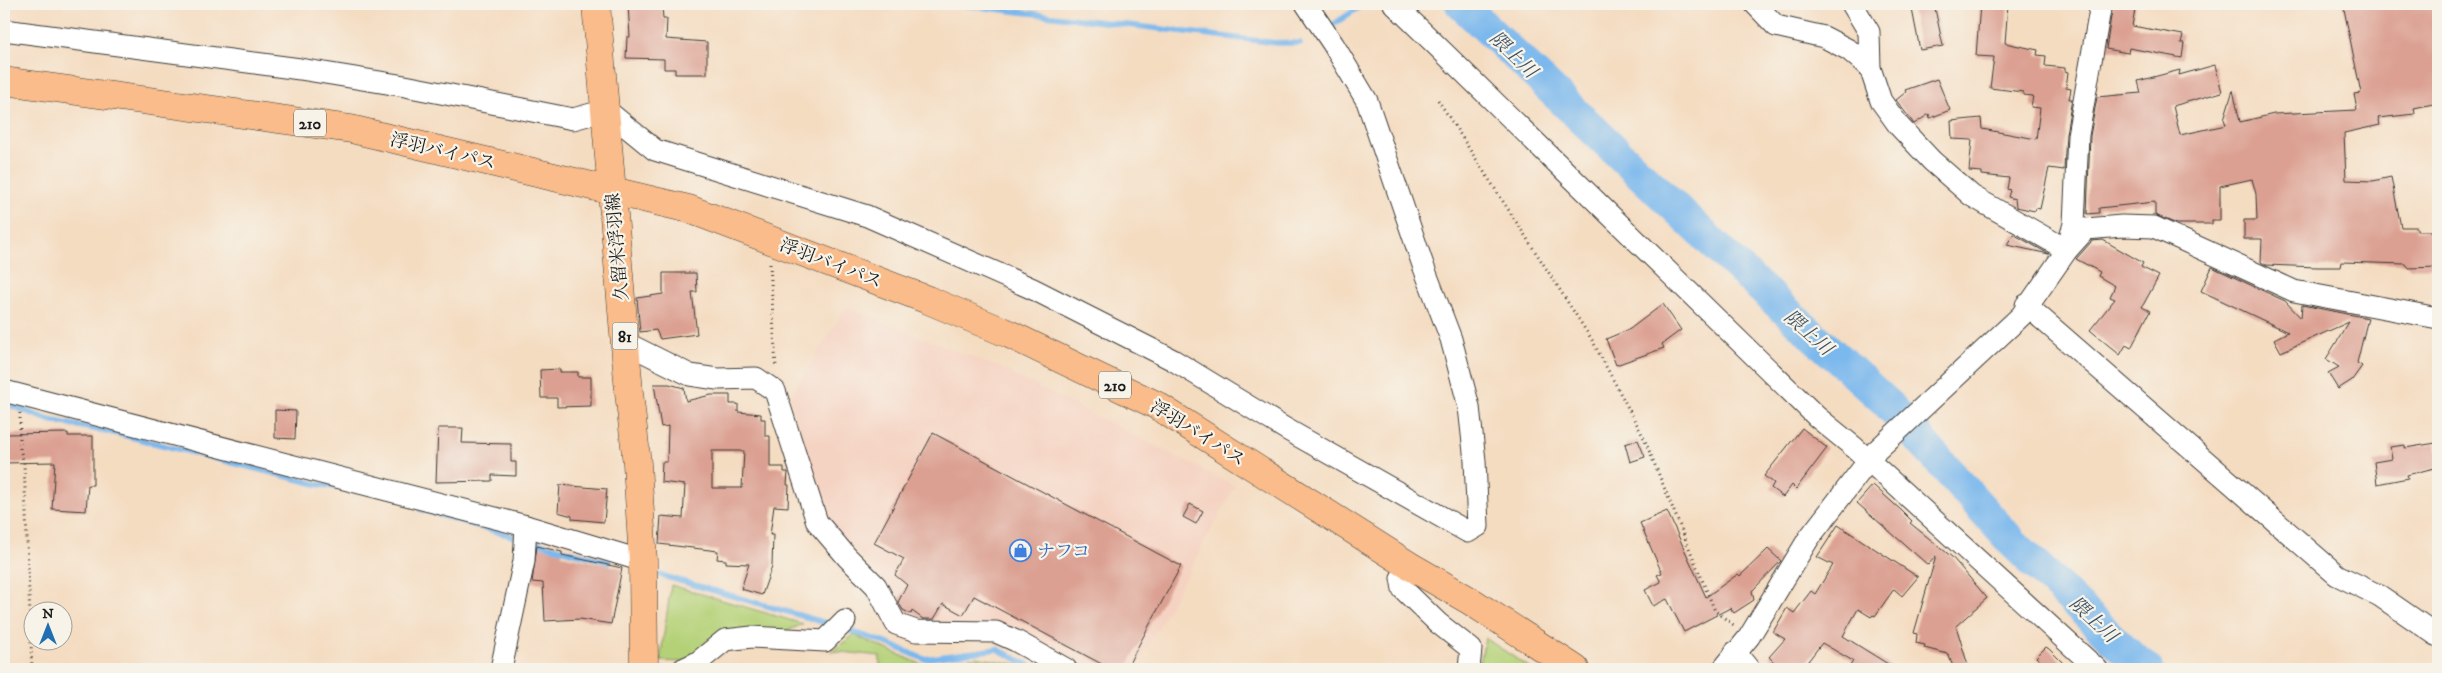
<svg xmlns="http://www.w3.org/2000/svg" width="2442" height="673" font-family="'IM FELL DW Pica','Noto Serif JP',serif">
<style>
.built{fill:#f5d3c2}
.green{fill:#b4d177;stroke:#68764a}
.lines{fill:none;stroke-linecap:round;stroke-linejoin:round}
.stream{stroke:#7ab8ed;stroke-width:5.5}
.river{stroke:#7ab8ed;stroke-width:32}
.building{fill:#dba092;fill-rule:evenodd}
.minor-casing{stroke:#3c3935;stroke-width:23}
.major-casing{stroke:#3c3935;stroke-width:29}
.highway-casing{stroke:#3c3935;stroke-width:29}
.path{stroke:#3c3935;stroke-width:3;stroke-dasharray:1 4;stroke-linecap:butt}
.minor{stroke:#fff;stroke-width:21}
.major{stroke:#f9bc8a;stroke-width:28}
.highway{stroke:#f9bc8a;stroke-width:28}
.labels{text-anchor:middle;stroke-width:4.5;stroke-linejoin:round;paint-order:stroke}
.shield{fill:#f7f3e8;stroke:#5e5c59;stroke-width:1}
.shield-label{font-size:16px;font-weight:bold;fill:#1c1c1c}
.street-label{font-size:18px;fill:#1c1c1c;stroke:#f7f3e8}
.shop-label{font-size:18px;fill:#366cbe;stroke:#f7f3e8;text-anchor:start}
.water-label{font-size:19px;font-style:italic;fill:#3d5365;stroke:#f7f3e8}
</style>
<rect width="100%" height="100%" fill="#f7f3e8"/>
<filter id="ink" filterUnits="userSpaceOnUse"><feTurbulence type="fractalNoise" baseFrequency=".02" numOctaves="2"/><feDisplacementMap in="SourceGraphic" scale="10" xChannelSelector="R" yChannelSelector="G"/><feConvolveMatrix kernelMatrix="1 2 1 2 8 2 1 2 1" color-interpolation-filters="sRGB"/></filter>
<filter id="wash" filterUnits="userSpaceOnUse"><feTurbulence type="fractalNoise" baseFrequency=".0096" numOctaves="4" result="noise"/><feDisplacementMap in="SourceGraphic" scale="20" xChannelSelector="R" yChannelSelector="G"/><feGaussianBlur stdDeviation="1.12" result="paint"/><feColorMatrix in="noise" values="0 0 0 0 0 0 0 0 0 0 0 0 0 0 0 0 0 1.4 0 .05"/><feComposite in="paint" operator="in"/></filter>
<g filter="url(#wash)">
<rect width="100%" height="100%" fill="#f4dcc1"/>
<polygon class="built" points="846,307 1007,371 1235,486 1136,669 1083,669 990,624 927,626 910,618 878,574 835,531 823,512 790,397"/>
<g class="green">
<polygon points="671,585 803,624 787,631 683,662 660,661"/>
<polygon points="854,635 923,665 977,657 1020,665 1026,669 880,669 880,656 832,651"/>
<polygon points="1485,638 1529,667 1527,669 1479,669"/>
</g>
<g class="lines">
<g class="stream">
<polyline points="954,4 1277,43 1300,43"/>
<polyline points="1328,28 1364,4"/>
<polyline points="4,403 49,420 119,434 316,484 336,487"/>
<polyline points="420,509 522,539"/>
<polyline points="530,541 609,562"/>
<polyline points="660,575 833,625"/>
<polyline points="844,629 884,642 924,659 997,649 1036,669"/>
</g>
<polyline class="river" points="1461,4 1740,269 1887,403 2012,542 2123,649 2147,669"/>
</g>
<g id="blocks">
<g class="building">
<polygon points="628,4 662,4 663,19 667,19 666,39 707,42 707,74 675,74 675,69 664,69 664,59 626,58 627,37 630,37"/>
<polygon points="1911,4 1934,4 1943,46 1920,50"/>
<polygon points="1980,4 2008,4 2005,43 2038,50 2037,55 2046,56 2045,66 2065,68 2065,71 2068,72 2066,88 2071,89 2069,99 2072,99 2066,134 2064,170 2049,168 2040,209 2036,208 2035,211 2016,207 2015,199 2008,197 2010,190 2007,189 2009,178 1982,175 1982,172 1969,171 1972,140 1952,139 1951,121 1981,118 1982,129 2036,139 2040,108 2031,107 2033,96 2023,95 2023,92 1990,88 1994,57 1976,56"/>
<polygon points="2113,4 2136,4 2132,26 2183,35 2181,43 2184,43 2182,58 2129,48 2128,53 2106,49"/>
<polygon points="2343,4 2438,4 2438,103 2414,108 2415,114 2378,118 2380,125 2344,133 2346,180 2373,181 2391,177 2401,227 2417,227 2417,231 2435,231 2435,238 2438,238 2438,267 2409,268 2406,264 2341,262 2340,267 2317,267 2266,265 2261,262 2262,239 2244,239 2244,220 2257,220 2256,194 2252,179 2220,186 2220,220 2212,220 2212,224 2177,224 2155,215 2155,202 2099,208 2099,213 2087,214 2090,136 2097,97 2141,93 2138,81 2180,70 2179,75 2215,65 2222,92 2173,106 2180,135 2226,125 2224,119 2233,90 2240,122 2274,114 2357,110 2354,94 2361,93"/>
<polygon points="1937,79 1950,110 1930,118 1929,114 1914,124 1896,100 1906,92 1905,90"/>
<polygon points="2013,234 2049,254 2007,245"/>
<polygon points="2103,240 2143,263 2141,267 2159,276 2142,307 2150,311 2131,348 2126,345 2120,355 2090,330 2115,299 2110,297 2115,286 2098,276 2100,272 2076,259 2092,241"/>
<polygon points="2212,267 2285,301 2301,318 2302,305 2368,318 2357,363 2362,366 2352,380 2338,389 2328,373 2339,367 2326,359 2349,322 2281,352 2274,339 2288,332 2201,291"/>
<polygon points="663,273 696,273 697,292 692,292 697,334 660,339 656,330 640,332 637,298 663,294"/>
<polygon points="1663,304 1681,330 1662,344 1664,348 1616,365 1606,339 1630,329"/>
<polygon points="560,369 560,372 578,372 578,377 591,377 591,406 557,407 557,398 541,398 540,370"/>
<path d="M654,384H669L684,388L686,401L711,395H730V404H738V412L761,414V419H765V436H770V467H784V472H788L787,485H789L788,507L774,506L770,535H773L772,566L762,595L741,589L749,564L726,563V560L717,559L718,551L659,544L661,516L683,518L685,485L661,482L662,462H667L668,426L661,427ZM712,451H744L742,488H712Z"/>
<polygon points="275,410 296,411 295,439 275,438"/>
<polygon points="438,428 463,428 462,443 511,444 511,462 516,462 516,476 492,475 492,481 436,482"/>
<polygon points="1802,428 1827,448 1796,489 1792,485 1783,497 1771,488 1774,483 1764,476"/>
<polygon points="68,433 68,436 93,436 93,485 88,485 86,511 52,509 55,462 4,463 4,434"/>
<polygon points="933,433 1181,566 1126,669 1111,669 974,596 963,615 943,604 934,619 923,619 912,611 911,614 903,610 898,602 907,585 895,575 904,559 874,543"/>
<polygon points="1638,440 1645,457 1630,462 1625,444"/>
<polygon points="2436,443 2438,467 2407,475 2408,478 2377,484 2374,462 2392,459 2390,447 2405,445 2405,448"/>
<polygon points="560,485 607,489 604,522 572,519 572,516 558,512"/>
<polygon points="1873,485 1902,511 1912,521 1910,523 1952,557 1987,598 1956,626 1969,669 1954,669 1948,654 1924,648 1925,645 1916,643 1917,634 1914,633 1936,556 1928,565 1857,503"/>
<polygon points="1190,504 1203,511 1196,524 1183,517"/>
<polygon points="1667,511 1706,597 1738,574 1740,576 1768,549 1781,561 1752,591 1754,600 1734,613 1730,608 1684,632 1667,599 1653,606 1645,590 1661,582 1657,575 1662,573 1640,523"/>
<polygon points="1838,525 1918,577 1902,596 1894,589 1875,616 1873,615 1871,617 1858,609 1843,636 1896,669 1848,669 1853,661 1822,643 1802,669 1781,669 1769,657 1785,639 1773,632 1787,608 1794,613 1811,591 1815,594 1833,565 1817,557"/>
<polygon points="537,546 562,552 562,555 622,568 611,624 580,619 545,621 543,583 532,582"/>
<polygon points="2046,647 2049,649 2069,669 2049,669 2036,657"/>
</g>
</g>
</g>
<g filter="url(#ink)">
<use href="#blocks" fill-opacity="0" stroke="#3c3935" stroke-width="1"/>
<g class="lines">
<defs>
<g id="minor">
<polyline points="1394,4 1817,417 1855,448 2097,669"/>
<polyline points="1755,4 1776,26 1824,37 1849,50 1870,68"/>
<polyline points="1852,4 1869,32 1870,68 1881,101 1899,126 1932,161 1972,196 2067,250"/>
<polyline points="4,30 300,69 405,86 573,119 606,110 655,150 867,216 1033,289 1173,360 1286,429 1468,532 1478,526 1475,461 1469,407 1451,339 1424,268 1367,101 1333,44 1306,4"/>
<polyline points="2067,248 2074,224 2078,135 2101,4"/>
<polyline points="2026,305 2337,575 2380,596 2438,636"/>
<polyline points="626,343 690,375 717,379 756,378 775,391 817,522 847,557 876,586 896,624 916,631 996,632 1016,641 1066,669"/>
<polyline points="4,391 526,526 643,561"/>
<polyline points="1410,566 1401,578 1403,589 1438,623 1471,649 1469,669"/>
<polyline points="1735,652 1749,669"/>
<polyline points="501,669 524,561 526,526"/>
<polyline points="683,669 698,662 725,640 752,637 825,641 845,621"/>
<polyline points="1723,669 1749,637 1809,538 1876,451 2021,316 2067,250 2086,229 2122,226 2154,227 2294,291 2438,318"/>
</g>
<polyline id="major" points="596,4 629,392 637,464 643,561 644,669"/>
<polyline id="highway" points="4,81 351,129 689,209 928,300 1009,334 1156,405 1410,566 1472,602 1575,669"/>
</defs>
<use href="#minor" class="minor-casing"/>
<use href="#major" class="major-casing"/>
<use href="#highway" class="highway-casing"/>
<g class="path">
<polyline points="1438,100 1592,340 1643,436 1715,611 1735,626"/>
<polyline points="770,264 776,368"/>
<polyline points="20,413 20,449 24,463 32,669"/>
</g>
<use href="#minor" class="minor"/>
<use href="#major" class="major"/>
<use href="#highway" class="highway"/>
</g>
</g>
<defs>
<symbol id="shop-ring" viewBox="-11 -11 22 22"><circle r="9.5" fill="#f7f3e8" stroke="#3f7fe0" stroke-width="1.5"/><path d="M-5-2.5h2.3a2.7 3.5 0 0 1 5.4 0H5L5.5 6h-11ZM-1.5-2.5h3a1.5 2.3 0 0 0-3 0Z" fill="#3f7fe0"/></symbol>
</defs>
<g fill-rule="evenodd">
<use href="#shop-ring" x="1008" y="538" width="25" height="25"/>
</g>
<g class="labels">
<g class="shield">
<rect x="294" y="109.5" width="32" height="27" rx="4"/>
<rect x="612.5" y="322.5" width="25" height="27" rx="4"/>
<rect x="1099" y="371.5" width="32" height="27" rx="4"/>
</g>
<g class="shield-label">
<text x="310" y="129">210</text>
<text x="625" y="342">81</text>
<text x="1115" y="391">210</text>
</g>
<g class="street-label">
<text transform="translate(443 151) rotate(13)" y="6">浮羽バイパス</text>
<text transform="translate(617 247) rotate(-95)" y="6">久留米浮羽線</text>
<text transform="translate(831 263) rotate(21)" y="6">浮羽バイパス</text>
<text transform="translate(1198 433) rotate(32)" y="6">浮羽バイパス</text>
</g>
<g class="shop-label">
<text x="1037" y="557">ナフコ</text>
</g>
<g class="water-label">
<text transform="translate(1514 54) rotate(44)" y="7">隈上川</text>
<text transform="translate(1809 332) rotate(42)" y="7">隈上川</text>
<text transform="translate(2094 619) rotate(43)" y="7">隈上川</text>
</g>
</g>
<rect width="2442" height="673" fill="none" stroke="#f7f3e8" stroke-width="20"/>
<g transform="translate(48 626)"><circle r="24" fill="#f7f3e8" stroke="#9f9d96"/>
<path d="M0-4L9 19L0 12L-9 19Z" fill="#1f6fb2"/>
<text y="-8" font-size="14" font-weight="bold" text-anchor="middle" fill="#1c1c1c">N</text>
</g>
</svg>
